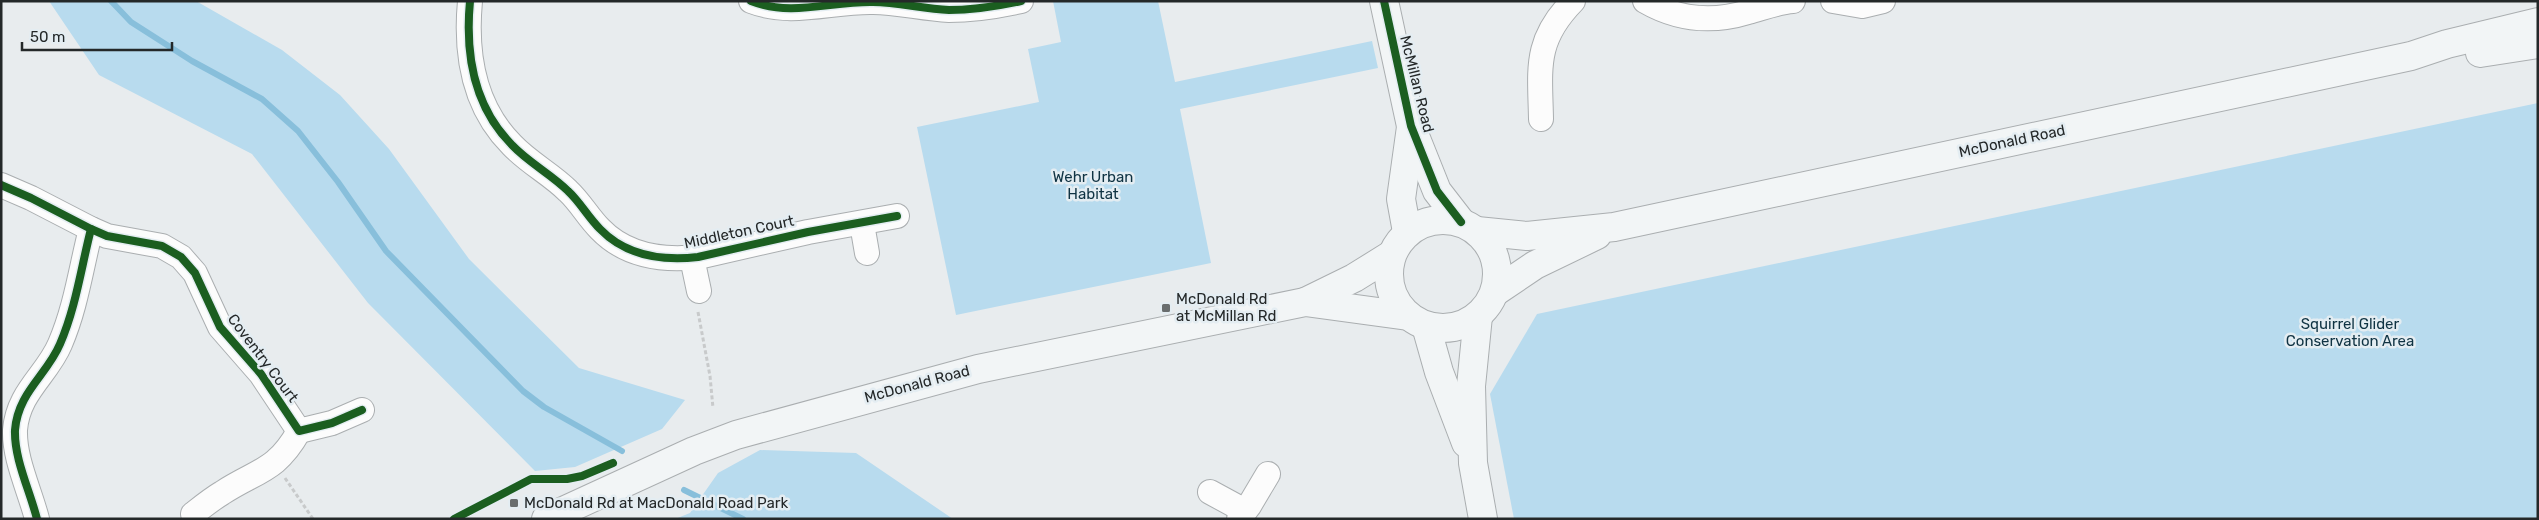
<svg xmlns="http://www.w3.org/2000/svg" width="2539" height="520" font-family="Rubik,sans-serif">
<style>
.green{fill:#b8dbee}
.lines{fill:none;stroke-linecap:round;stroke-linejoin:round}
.stream{stroke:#88bfdb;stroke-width:6}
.street-casing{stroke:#aaaeb0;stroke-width:26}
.secondary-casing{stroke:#aaaeb0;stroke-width:30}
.path{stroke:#c8cacb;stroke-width:3;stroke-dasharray:4 2.5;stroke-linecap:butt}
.street{stroke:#fcfcfc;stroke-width:24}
.secondary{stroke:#f2f5f6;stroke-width:28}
.cycleway-casing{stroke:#e4edf2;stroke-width:11}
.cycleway{stroke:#1b5e20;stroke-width:8}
.poi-dot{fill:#696d6e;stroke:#e4edf2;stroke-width:2}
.labels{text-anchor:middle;stroke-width:5;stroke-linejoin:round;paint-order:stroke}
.street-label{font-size:15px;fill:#242829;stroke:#e4edf2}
.park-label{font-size:15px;fill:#0f3343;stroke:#e4edf2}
.poi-label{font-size:15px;fill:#242829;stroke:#e4edf2;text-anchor:start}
</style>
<rect width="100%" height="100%" fill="#e8ecee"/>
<g class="green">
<polygon points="49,1 196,1 282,50 340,95 389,149 469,259 579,368 685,400 662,429 575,467 535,471 368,303 252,154 99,75"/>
<polygon points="1053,1 1158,1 1175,82 1372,41 1378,68 1180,109 1211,263 956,315 917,127 1039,102 1028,49 1061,42"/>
<polygon points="2538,103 2538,519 1514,519 1490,394 1537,314"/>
<polygon points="760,450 856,453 953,519 675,519 690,513 718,473"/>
</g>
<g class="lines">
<g class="stream">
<polyline points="111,1 131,22 192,61 262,99 298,131 338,182 386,251 523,391 544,407 622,451"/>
<polyline points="684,490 743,519"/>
</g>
<defs>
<g id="street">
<path d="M470,1C465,54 473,106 512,145C529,163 551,174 568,191C580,202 588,217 600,229C626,256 662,261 698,257L808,232L897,216"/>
<path d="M751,1C792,17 831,1 873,2C898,2 923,9 949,10C973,10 998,6 1021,1"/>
<path d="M1645,1C1678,20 1712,23 1748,12C1763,8 1778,2 1793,1"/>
<polyline points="1833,1 1862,6 1883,1"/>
<path d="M1541,119C1540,68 1534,41 1573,1"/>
<polyline points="1,185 31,198 91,229 107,236 162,246 181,257 195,273 220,327 261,374 299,431 332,423 362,410"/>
<polyline points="862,224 867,253"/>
<polyline points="692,258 699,291"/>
<polyline points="1210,492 1245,511"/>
<path d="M193,514C202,507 212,499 222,493C257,470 276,472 299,431"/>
<path d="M37,519C30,491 14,459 15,430C18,392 47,375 60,344C76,307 81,268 91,229"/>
<polyline points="1239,519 1249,506 1268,474"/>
</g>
<g id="secondary">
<polyline points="1384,1 1411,126 1437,191 1461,222"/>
<polyline points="2480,53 2538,44"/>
<circle cx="1443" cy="274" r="54"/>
<polyline points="1477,231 1527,236 1614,227 2411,56 2447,44 2538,22"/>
<polyline points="1407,232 1401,199 1411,127"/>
<polyline points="1495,292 1535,265 1597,235"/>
<polyline points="1305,302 1354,278 1391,255"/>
<polyline points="1478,316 1471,386 1473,463 1483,519"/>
<polyline points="1426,326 1439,372 1466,443"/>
<polyline points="546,519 694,451 736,435 978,369 1305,302 1408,316"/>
</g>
</defs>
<use href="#street" class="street-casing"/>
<use href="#secondary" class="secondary-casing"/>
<g class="path">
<polyline points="698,312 710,376 713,408"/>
<polyline points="285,478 313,519"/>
<polyline points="454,519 531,479 580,476"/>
</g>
<use href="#street" class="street"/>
<use href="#secondary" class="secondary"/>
<defs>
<g id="cycleway">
<path d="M470,1C465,54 473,106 512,145C529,163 551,174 568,191C580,202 588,217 600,229C626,256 662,261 698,257L808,232L897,216"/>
<path d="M751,1C792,17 831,1 873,2C898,2 923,9 949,10C973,10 998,6 1021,1"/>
<polyline points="1384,1 1411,126 1437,191 1461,222"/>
<polyline points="1,185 31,198 91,229 107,236 162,246 181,257 195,273 220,327 261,374 299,431 332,423 362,410"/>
<path d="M37,519C30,491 14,459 15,430C18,392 47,375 60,344C76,307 81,268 91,229"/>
<polyline points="454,519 531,479 567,479 582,476 613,463"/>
</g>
</defs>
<use href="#cycleway" class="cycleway-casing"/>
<use href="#cycleway" class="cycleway"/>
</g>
<g class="poi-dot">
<rect x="1161" y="303" width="10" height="10" rx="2.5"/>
<rect x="509" y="498" width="10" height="10" rx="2.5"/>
</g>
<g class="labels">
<g class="street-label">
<text transform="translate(1417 84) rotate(76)" y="5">McMillan Road</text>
<text transform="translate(2012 141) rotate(-12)" y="5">McDonald Road</text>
<text transform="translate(739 232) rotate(-12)" y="5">Middleton Court</text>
<text transform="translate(263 358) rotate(53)" y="5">Coventry Court</text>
<text transform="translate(917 384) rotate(-15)" y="5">McDonald Road</text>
</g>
<g class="park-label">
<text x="1093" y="182">Wehr Urban<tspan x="1093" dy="17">Habitat</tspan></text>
<text x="2350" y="329">Squirrel Glider<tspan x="2350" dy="17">Conservation Area</tspan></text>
</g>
<g class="poi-label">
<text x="1176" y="304">McDonald Rd<tspan x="1176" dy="17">at McMillan Rd</tspan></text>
<text x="524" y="508">McDonald Rd at MacDonald Road Park</text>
</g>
</g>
<rect width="2539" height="520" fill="none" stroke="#242829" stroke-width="5"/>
<path d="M22 42v8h150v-8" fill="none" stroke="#242829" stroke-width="2.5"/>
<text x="30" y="42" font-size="15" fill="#242829" stroke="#e4edf2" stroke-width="4" paint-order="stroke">50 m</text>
</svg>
